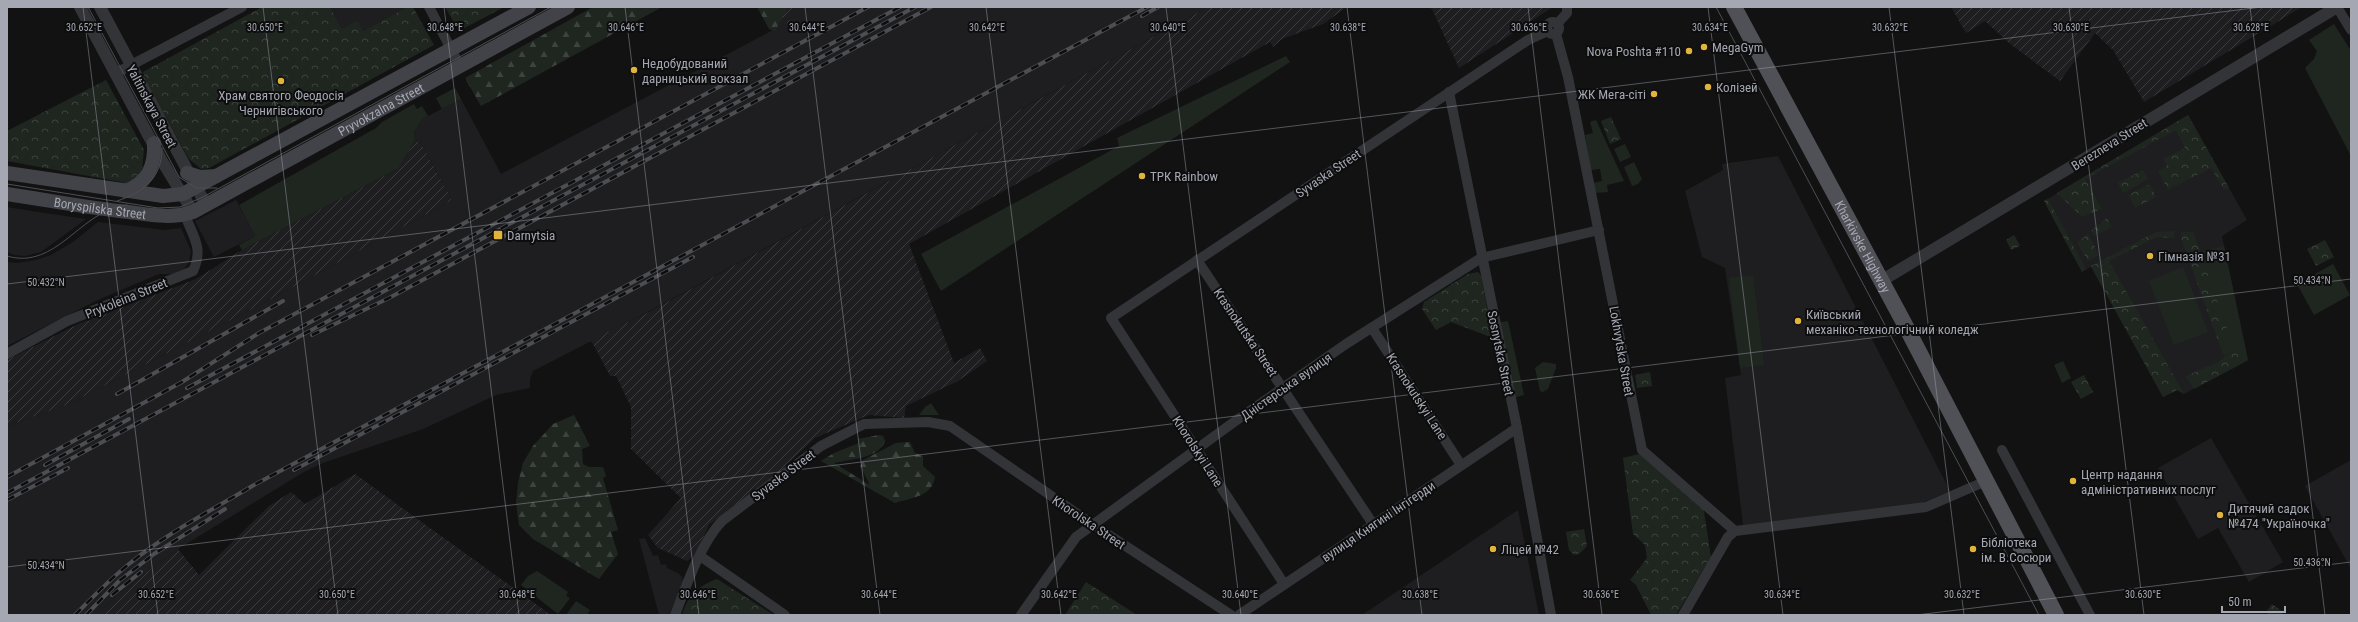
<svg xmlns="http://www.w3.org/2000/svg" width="2358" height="622" font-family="'Roboto Condensed',sans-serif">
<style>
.built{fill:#1e1e20}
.industrial{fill:url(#industrial-furrows)}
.grass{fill:#1f2620}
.forest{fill:url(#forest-firs)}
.park{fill:url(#park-crowns)}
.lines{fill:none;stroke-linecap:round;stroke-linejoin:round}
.minor{stroke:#333438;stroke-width:10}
.tertiary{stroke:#333438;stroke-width:12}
.secondary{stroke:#414348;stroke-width:14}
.primary{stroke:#505157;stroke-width:16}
.tram{stroke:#4c4e53;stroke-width:1}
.rail-casing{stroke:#4c4e53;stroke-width:4}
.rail{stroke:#0d0d0e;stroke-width:2.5;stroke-dasharray:8;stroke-linecap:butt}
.ticks{fill:none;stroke:#a5a8b3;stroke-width:1;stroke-opacity:0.45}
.poi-dot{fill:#e1b43c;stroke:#0d0d0e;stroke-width:1.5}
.labels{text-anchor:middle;stroke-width:4;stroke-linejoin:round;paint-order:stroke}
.poi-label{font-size:13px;fill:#a5a8b3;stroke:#0d0d0e;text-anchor:start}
.street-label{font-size:13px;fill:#a5a8b3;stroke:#0d0d0e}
.ticks-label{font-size:10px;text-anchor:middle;fill:#a5a8b3;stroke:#0d0d0e;stroke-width:4;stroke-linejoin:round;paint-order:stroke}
</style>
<defs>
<pattern id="industrial-furrows" width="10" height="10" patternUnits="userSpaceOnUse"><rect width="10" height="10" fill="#1e1e20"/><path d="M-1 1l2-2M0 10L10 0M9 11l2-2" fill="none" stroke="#3c3c3e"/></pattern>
<pattern id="forest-firs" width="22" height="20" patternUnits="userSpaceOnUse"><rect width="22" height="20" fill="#1f2620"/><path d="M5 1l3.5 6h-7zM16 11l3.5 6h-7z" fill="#3d433e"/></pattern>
<pattern id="park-crowns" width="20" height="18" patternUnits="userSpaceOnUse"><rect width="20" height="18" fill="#1f2620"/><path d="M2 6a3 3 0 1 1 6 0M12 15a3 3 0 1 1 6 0" fill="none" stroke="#3d433e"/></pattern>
</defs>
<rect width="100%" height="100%" fill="#121213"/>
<g class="built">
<polygon points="330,7 407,7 363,31 342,29"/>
<polygon points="795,7 1208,7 644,314 533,371 530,379 530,388 496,395 423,429 323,463 304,472 178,549 118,594 96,615 7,615 7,426 69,404 273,298 452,200 421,143 415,140 414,133 422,119 461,99 501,174 788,22"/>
<polygon points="2188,115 2247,220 2222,236 2248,360 2184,394 2177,390 2163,397 2091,267 2082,272 2044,201"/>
<polygon points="1778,156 1950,491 1922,503 1743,525 1725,378 1741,375 1725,268 1702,257 1685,191 1723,170 1722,164"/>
<polygon points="236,200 255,236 214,257 195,221"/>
<polygon points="7,207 38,212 86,219 41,252 25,256 14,255 7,252"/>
<polygon points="98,222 165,230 181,228 191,251 189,262 184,269 172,274 159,274 100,299 7,346 7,262 17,263 36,260 51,255 73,242"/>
<polygon points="2211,438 2283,562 2249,582 2218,528 2198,539 2158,468"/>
<polygon points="2351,460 2351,569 2305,486"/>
<polygon points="1518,510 1539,615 1362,615"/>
<polygon points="645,538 653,556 658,555 661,565 666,564 667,568 678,573 682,577 683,582 669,615 659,615 639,539"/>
</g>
<g class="industrial">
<polygon points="762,7 795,7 789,22 774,30"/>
<polygon points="1208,7 1347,7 1323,24 1282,39 1273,47 1270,42 909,244 954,363 980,348 987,361 958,381 906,406 904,418 869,415 815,438 781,470 709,525 695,555 687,561 658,548 648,535 681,498 631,449 631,407 616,376 610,376 592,342 589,341 645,314"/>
<polygon points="1431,7 1553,7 1459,68"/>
<polygon points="1951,7 2302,7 2144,102 2113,50 2095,33 2060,81 2009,43 1985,21 1966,33"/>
<polygon points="415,140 421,143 452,200 273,298 69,404 7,426 7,360 78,324 196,279 242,250 399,168"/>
<polygon points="355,474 551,615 96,615 118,594 178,549 199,575 269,506 291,492 305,504"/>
</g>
<g class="grass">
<polygon points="2334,24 2351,51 2351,156 2305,68 2314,59 2317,51 2309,40"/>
<polygon points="1286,56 1290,62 941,291 921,254 1119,146 1117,138"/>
<polygon points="455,88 461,99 442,109 436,98"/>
<polygon points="414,104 417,109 422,106 428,116 422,119 414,133 415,140 399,168 242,250 239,245 255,236 239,205 376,128 382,122"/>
<polygon points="1596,120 1624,181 1607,185 1608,192 1595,193 1593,183 1602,181 1600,169 1591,170 1585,135 1593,133 1590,122"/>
<polygon points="1625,144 1631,157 1620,162 1614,149"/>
<polygon points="1634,162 1642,179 1638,184 1632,186 1624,167"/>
<polygon points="2224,246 2248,360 2243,363 2235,349 2224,356 2220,346 2231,340 2200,252"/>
<polygon points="2333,264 2350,295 2314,315 2297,284"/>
<polygon points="2183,267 2208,332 2174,345 2149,281"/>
<polygon points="1753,275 1764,365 1740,368 1729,278"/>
<polygon points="1508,321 1524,395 1513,398 1495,323"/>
<polygon points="2063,361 2071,378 2062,383 2054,365"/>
<polygon points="1543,362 1556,364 1556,368 1548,389 1543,392 1540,391 1535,368"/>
<polygon points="931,403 939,415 919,415 925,407"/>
<polygon points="537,571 568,592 566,596 570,598 558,614 521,585 528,576"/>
<polygon points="576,601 590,610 587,615 566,615"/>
</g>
<g class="forest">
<polygon points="593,7 662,7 481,106 465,78"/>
<polygon points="757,7 788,7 775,31 769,29"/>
<polygon points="574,415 590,446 582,449 583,464 589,467 603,467 606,476 603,478 618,530 611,532 618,554 599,579 533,539 519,525 516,503 518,483 523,463 533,446 553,424"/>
<path d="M879,435L883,436L885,441C879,459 849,459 834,463L870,485L860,466L863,460L896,443L910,442L915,453L923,456V466L935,477C932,497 910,498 895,503L821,461L834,453L859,443L858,439Z"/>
</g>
<g class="park">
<polygon points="262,7 330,7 342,29 357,21 363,31 407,7 413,7 434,45 209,168 201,169 189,159 147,83 143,72"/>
<polygon points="445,7 504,7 459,31"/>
<polygon points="106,80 144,150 142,169 138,177 127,183 7,161 7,131"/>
<polygon points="2188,115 2229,188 2224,190 2211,168 2168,190 2158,171 2167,166 2163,159 2185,148 2176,130 2085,179 2102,209 2082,217 2057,193"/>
<polygon points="1611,117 1621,139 1610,144 1601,121"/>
<polygon points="2143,170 2148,179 2123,193 2118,183"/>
<polygon points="2150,184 2156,197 2135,208 2128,195"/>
<polygon points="2048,199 2086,269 2082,272 2044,201"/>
<polygon points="2107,218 2112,227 2094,236 2091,231"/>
<polygon points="2174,231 2174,238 2157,237 2109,261 2184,394 2177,390 2163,397 2091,266 2156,232"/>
<polygon points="2181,232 2193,232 2231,340 2220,346 2181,238"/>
<polygon points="2088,234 2099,255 2088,261 2077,243"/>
<polygon points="2014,235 2020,246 2011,250 2006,240"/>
<polygon points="2325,240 2334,257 2316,266 2307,249"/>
<polygon points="1478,272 1481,276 1493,338 1451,322 1436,330 1422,309 1424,302 1468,274"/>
<polygon points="2235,349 2243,363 2194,389 2186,376 2218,362"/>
<polygon points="1650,372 1652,386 1637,388 1635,375"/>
<polygon points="2084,375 2093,392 2081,399 2071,382"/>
<polygon points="1639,454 1703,505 1711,557 1676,615 1651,615 1636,585 1630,580 1647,558 1645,545 1633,534 1623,458"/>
<polygon points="1584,529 1587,546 1579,554 1574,555 1569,550 1566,532"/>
<path d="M717,579L774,615H682C688,595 698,586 717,579Z"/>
<polygon points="1086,582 1137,615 1065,615"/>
<polygon points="2272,604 2283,612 2280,615 2269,615 2266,612"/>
</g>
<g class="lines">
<g class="minor">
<polyline points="429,7 460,66"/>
<polyline points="2337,7 2351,30"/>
<circle cx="1553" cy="28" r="6"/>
<polyline points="1557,24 1567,13 1567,7"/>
<polyline points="1556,34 1568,77 1642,450 1735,531 1728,537 1683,615"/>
<polyline points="116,73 242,7"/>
<polyline points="1449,92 1517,428 1551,615"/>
<polyline points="1197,260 1373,524"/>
<polyline points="1372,328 1461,465"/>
<path d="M7,354L67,321L193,271C204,248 193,237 185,215"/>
<polyline points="2002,450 2090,615"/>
<polyline points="1735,531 1926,507 1986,481"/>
<polyline points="700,556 785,615"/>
<polyline points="1284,584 1111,318 1528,40 1548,31"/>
<path d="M675,615C686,586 701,543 722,521L821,446L864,424L928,422L950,426L1092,524L1231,615"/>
<polyline points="1021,615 1076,537 1234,422 1346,344 1481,258 1599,230"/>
<polyline points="1239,615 1517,428"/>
</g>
<g class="tertiary">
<polyline points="80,7 162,161 193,212"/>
<polyline points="100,7 206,205"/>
<polyline points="1881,281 2337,7"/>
</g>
<g class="secondary">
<polyline points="7,173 163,196 183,194 529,7"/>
<polyline points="187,173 200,177 216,176"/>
<path d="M125,191C148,183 155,166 154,143"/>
<path id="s1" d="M7,194C48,200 88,208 129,212C151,215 171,219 193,212L568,7"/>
</g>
<path class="primary" id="s2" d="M1734,7L1903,321L2056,615"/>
<g class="tram">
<polyline points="88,7 179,177 196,188 217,188"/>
<polyline points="1716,7 2039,615"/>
<polyline points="7,184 158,208 180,207 203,197 551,7"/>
<path d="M117,201C144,192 162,178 162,148"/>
<path d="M7,256C57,271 81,209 127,205"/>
</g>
<defs>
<g id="rail">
<polyline points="1142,16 1158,7"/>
<polyline points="312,335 389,298 931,7"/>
<polyline points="187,388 900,7"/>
<polyline points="117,394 283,301"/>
<polyline points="45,465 129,419"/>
<polyline points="294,470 693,257"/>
<polyline points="7,477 182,382 259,333 868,7"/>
<polyline points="7,493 915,7"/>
<polyline points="7,500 68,468"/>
<polyline points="112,595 141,572"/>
<path d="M75,615C93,597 109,580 129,564C167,533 212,510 254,485L1147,7"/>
<polyline points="86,615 119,581 154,554 225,509"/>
</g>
</defs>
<use href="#rail" class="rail-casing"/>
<use href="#rail" class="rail"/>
</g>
<path class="ticks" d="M83,7L158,615M263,7L338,615M444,7L519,615M625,7L699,615M805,7L880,615M986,7L1061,615M1166,7L1241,615M1347,7L1422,615M1528,7L1602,615M1708,7L1783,615M1889,7L1964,615M2069,7L2144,615M2250,7L2325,615M7,284L2262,7M7,567L2351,279M1916,615L2351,562"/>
<g class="poi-dot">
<circle cx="1704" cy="47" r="4"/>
<circle cx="1689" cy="51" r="4"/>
<circle cx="634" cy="70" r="4"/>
<circle cx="281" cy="81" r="4"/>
<circle cx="1708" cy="87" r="4"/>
<circle cx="1654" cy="94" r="4"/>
<circle cx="1142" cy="176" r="4"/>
<rect x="493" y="230" width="10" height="10" rx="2"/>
<circle cx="2150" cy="256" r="4"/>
<circle cx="1798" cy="321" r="4"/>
<circle cx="2073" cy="481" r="4"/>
<circle cx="2220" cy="515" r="4"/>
<circle cx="1493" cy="549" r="4"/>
<circle cx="1973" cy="549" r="4"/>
</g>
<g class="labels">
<g class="poi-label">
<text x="1712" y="52">MegaGym</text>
<text x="1681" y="56" text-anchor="end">Nova Poshta #110</text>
<text x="642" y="68">Недобудований<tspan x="642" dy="15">дарницький вокзал</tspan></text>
<text x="1716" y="92">Колізей</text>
<text x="1646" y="99" text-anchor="end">ЖК Мега-сіті</text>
<text x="281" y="100" text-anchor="middle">Храм святого Феодосія<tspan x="281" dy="15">Чернигівського</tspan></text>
<text x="1150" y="181">ТРК Rainbow</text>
<text x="507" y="240">Darnytsia</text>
<text x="2158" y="261">Гімназія №31</text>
<text x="1806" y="319">Київський<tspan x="1806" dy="15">механіко-технологічний коледж</tspan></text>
<text x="2081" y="479">Центр надання<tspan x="2081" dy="15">адміністративних послуг</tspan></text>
<text x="2228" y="513">Дитячий садок<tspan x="2228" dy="15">№474 "Україночка"</tspan></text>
<text x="1981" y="547">Бібліотека<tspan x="1981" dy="15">ім. В.Сосюри</tspan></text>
<text x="1501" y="554">Ліцей №42</text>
</g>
<g class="street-label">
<text transform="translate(152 106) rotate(62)" y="5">Yaltinskaya Street</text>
<text dy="5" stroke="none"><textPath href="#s1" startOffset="402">Pryvokzalna Street</textPath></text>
<text transform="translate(2109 144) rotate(-32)" y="5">Berezneva Street</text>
<text transform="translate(1328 173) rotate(-34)" y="5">Syvaska Street</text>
<text dy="5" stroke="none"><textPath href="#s1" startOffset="94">Boryspilska Street</textPath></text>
<text dy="5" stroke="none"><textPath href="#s2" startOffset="272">Kharkivske Highway</textPath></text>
<text transform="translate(126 298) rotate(-22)" y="5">Prykoleina Street</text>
<text transform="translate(1246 332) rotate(56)" y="5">Krasnokutska Street</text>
<text transform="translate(1622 351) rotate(80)" y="5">Lokhvytska Street</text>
<text transform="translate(1501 353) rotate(78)" y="5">Sosnytska Street</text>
<text transform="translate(1286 386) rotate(-35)" y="5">Дністерська вулиця</text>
<text transform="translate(1417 396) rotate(57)" y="5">Krasnokutskyi Lane</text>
<text transform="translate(1198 451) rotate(57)" y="5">Khorolskyi Lane</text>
<text transform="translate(783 475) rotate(-37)" y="5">Syvaska Street</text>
<text transform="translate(1378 521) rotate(-34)" y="5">вулиця Княгині Інгігерди</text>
<text transform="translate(1089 522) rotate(34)" y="5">Khorolska Street</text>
</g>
</g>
<g class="ticks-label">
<text x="84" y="31">30.652°E</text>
<text x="265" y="31">30.650°E</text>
<text x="445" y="31">30.648°E</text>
<text x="626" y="31">30.646°E</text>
<text x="807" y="31">30.644°E</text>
<text x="987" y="31">30.642°E</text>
<text x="1168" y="31">30.640°E</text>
<text x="1348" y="31">30.638°E</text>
<text x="1529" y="31">30.636°E</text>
<text x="1710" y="31">30.634°E</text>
<text x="1890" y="31">30.632°E</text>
<text x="2071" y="31">30.630°E</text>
<text x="2251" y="31">30.628°E</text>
<text x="2312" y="284">50.434°N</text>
<text x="46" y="286">50.432°N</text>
<text x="2312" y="566">50.436°N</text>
<text x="46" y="569">50.434°N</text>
<text x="156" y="598">30.652°E</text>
<text x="337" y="598">30.650°E</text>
<text x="517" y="598">30.648°E</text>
<text x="698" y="598">30.646°E</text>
<text x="879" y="598">30.644°E</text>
<text x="1059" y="598">30.642°E</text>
<text x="1240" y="598">30.640°E</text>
<text x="1420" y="598">30.638°E</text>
<text x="1601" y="598">30.636°E</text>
<text x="1782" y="598">30.634°E</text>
<text x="1962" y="598">30.632°E</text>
<text x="2143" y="598">30.630°E</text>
</g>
<rect width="2358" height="622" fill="none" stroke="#a5a8b3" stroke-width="16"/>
<path d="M2222 606v6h63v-6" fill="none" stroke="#a5a8b3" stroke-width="2"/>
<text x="2228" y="606" font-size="12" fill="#a5a8b3" stroke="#0d0d0e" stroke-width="3" paint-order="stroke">50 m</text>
</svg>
